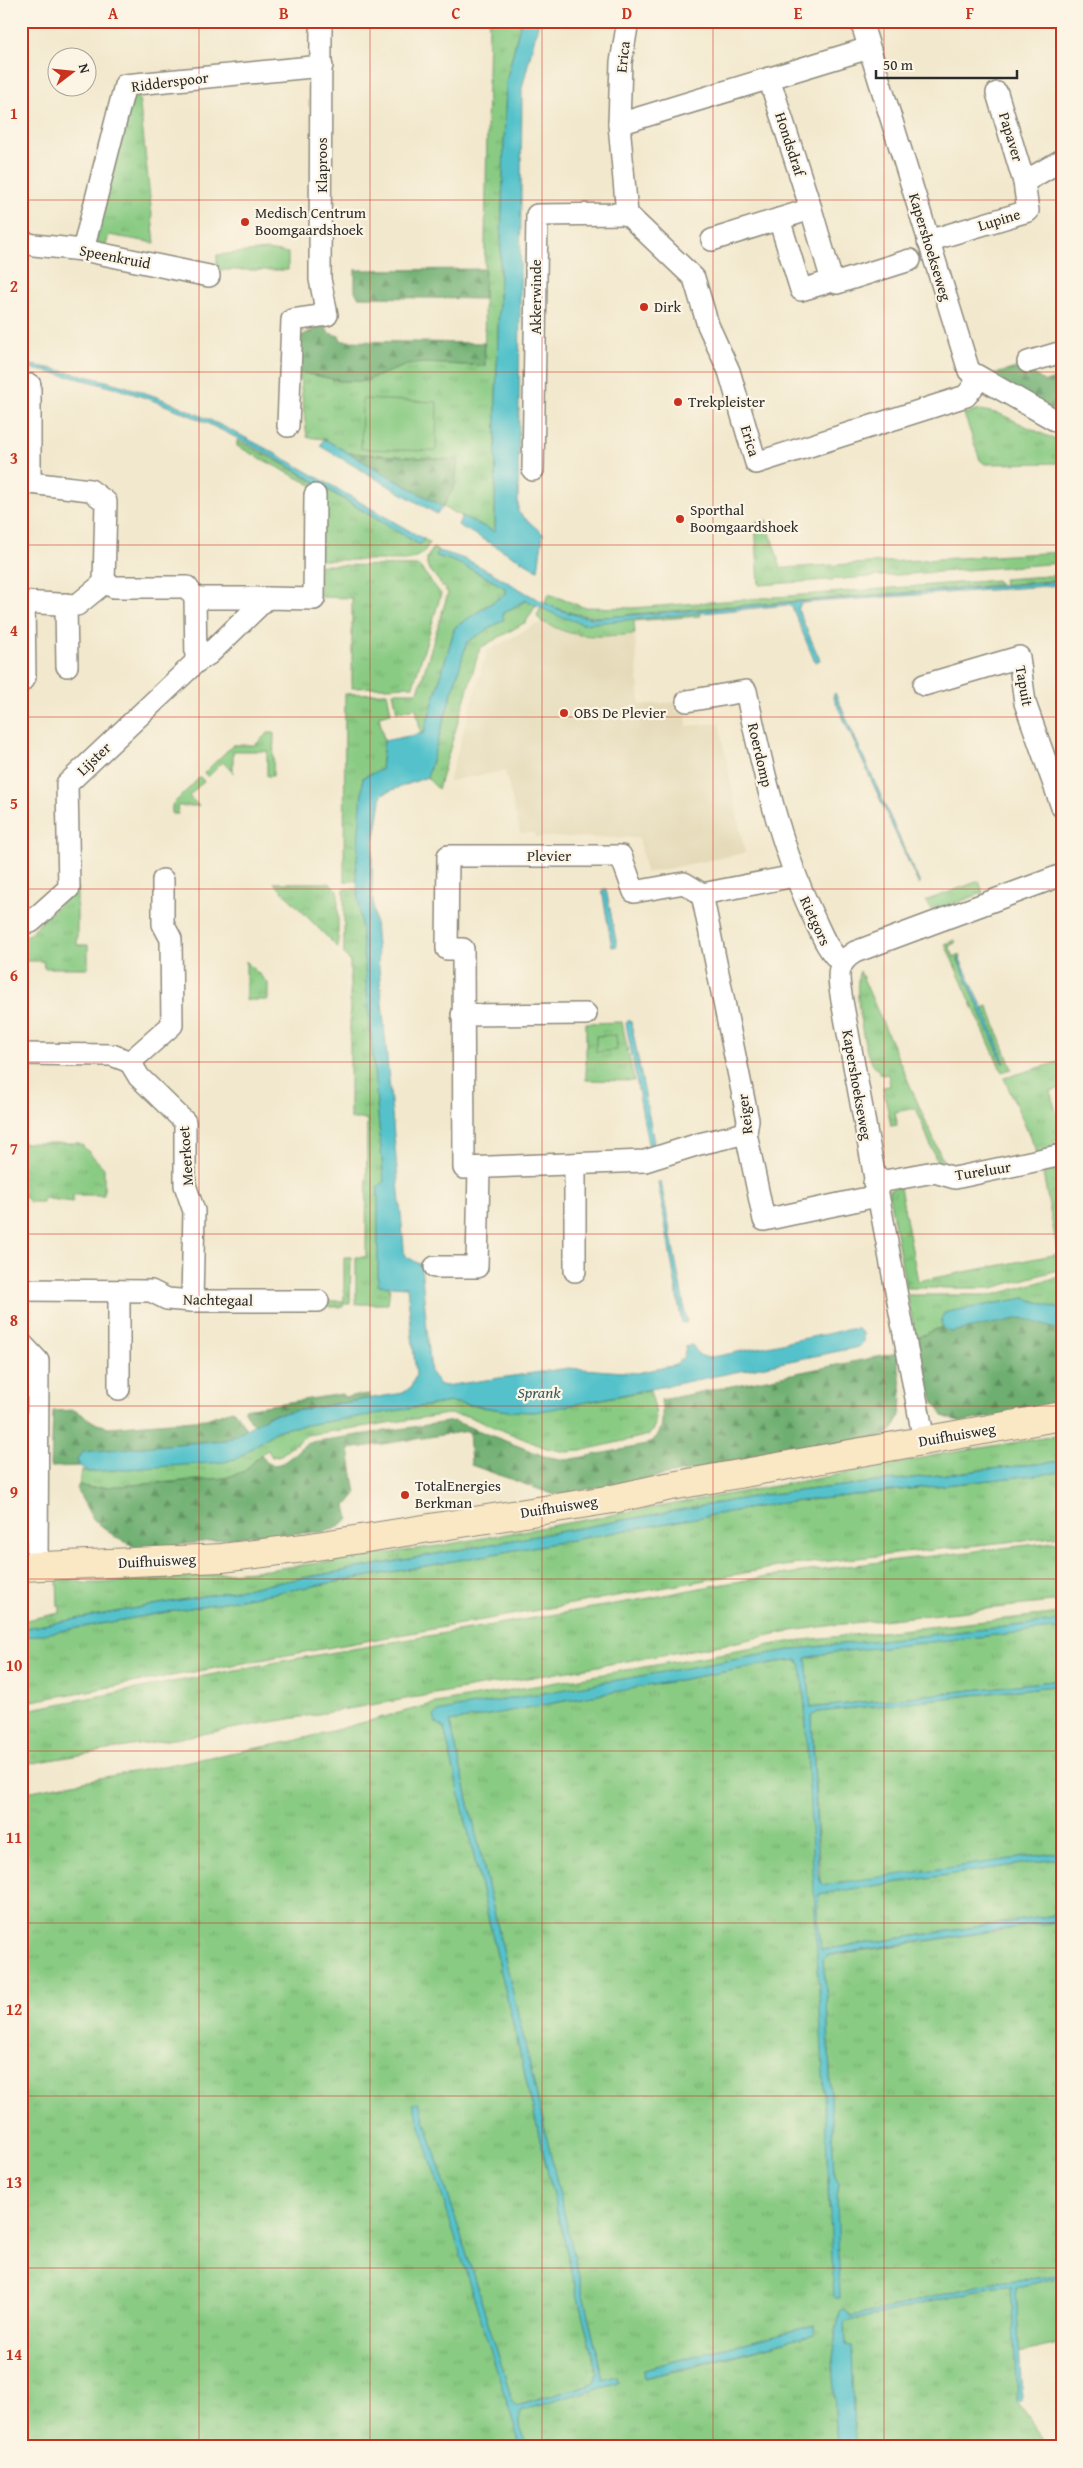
<svg xmlns="http://www.w3.org/2000/svg" width="1083" height="2468" font-family="'Gentium Book Plus',serif">
<style>
.built{fill:#e5dbba}
.grass{fill:url(#grass-tufts);stroke:#5a7b57;fill-rule:evenodd}
.forest{fill:url(#forest-firs);stroke:#4c6d4e}
.green{fill:#89cb83;stroke:#5a7b57}
.water{fill:#54c2cb;stroke:#40767b}
.lines{fill:none;stroke-linecap:round;stroke-linejoin:round}
.street-casing{stroke:#8e8a7c;stroke-width:24}
.secondary-casing{stroke:#8e8a7c;stroke-width:30}
.street{stroke:#fff;stroke-width:21}
.secondary{stroke:#fae7c3;stroke-width:28}
.grid{fill:none;stroke:#c8321e;stroke-width:1;stroke-opacity:0.55}
.poi-dot{fill:#c8321e;stroke:#fcf5e5;stroke-width:2}
.labels{text-anchor:middle;stroke-width:4.5;stroke-linejoin:round;paint-order:stroke}
.street-label{font-size:15px;fill:#2b2b2b;stroke:#fcf5e5}
.poi-label{font-size:15px;fill:#2b2b2b;stroke:#fcf5e5;text-anchor:start}
.water-label{font-size:16px;font-style:italic;fill:#37585b;stroke:#fcf5e5}
.neatline{fill:none;stroke:#c8321e;stroke-width:2}
.grid-label{font-size:16px;text-anchor:middle;font-weight:bold;fill:#c8321e}
</style>
<defs>
<pattern id="grass-tufts" width="24" height="20" patternUnits="userSpaceOnUse" patternTransform="scale(1.25)"><rect width="24" height="20" fill="#89cb83"/><path d="M3 7l-1-3M5 7V3M7 7l1-3M15 17l-1-3M17 17v-4M19 17l1-3" fill="none" stroke="#76ae71"/></pattern>
<pattern id="forest-firs" width="22" height="20" patternUnits="userSpaceOnUse" patternTransform="scale(1.25)"><rect width="22" height="20" fill="#6eaf71"/><path d="M5 1l3.5 6h-7zM16 11l3.5 6h-7z" fill="#5b8f5d"/></pattern>
</defs>
<rect width="100%" height="100%" fill="#fcf5e5"/>
<filter id="ink" filterUnits="userSpaceOnUse"><feTurbulence type="fractalNoise" baseFrequency=".02" numOctaves="2"/><feDisplacementMap in="SourceGraphic" scale="10" xChannelSelector="R" yChannelSelector="G"/><feConvolveMatrix kernelMatrix="1 2 1 2 8 2 1 2 1" color-interpolation-filters="sRGB"/></filter>
<filter id="wash" filterUnits="userSpaceOnUse"><feTurbulence type="fractalNoise" baseFrequency=".0096" numOctaves="4" result="noise"/><feDisplacementMap in="SourceGraphic" scale="20" xChannelSelector="R" yChannelSelector="G"/><feGaussianBlur stdDeviation="1.12" result="paint"/><feColorMatrix in="noise" values="0 0 0 0 0 0 0 0 0 0 0 0 0 0 0 0 0 1.4 0 .05"/><feComposite in="paint" operator="in"/></filter>
<g filter="url(#wash)">
<rect width="100%" height="100%" fill="#f2e8cd"/>
<polygon class="built" points="542,621 564,632 589,637 635,634 640,705 676,702 676,712 686,711 687,726 719,723 745,853 646,873 639,838 535,837 534,833 520,833 505,771 449,781 487,651"/>
<g class="grass">
<polygon points="489,21 521,21 506,82 496,397 495,532 443,507 455,485 458,460 349,453 324,439 307,437 299,372 342,381 364,381 407,365 423,363 485,366 484,299"/>
<polygon points="139,96 155,243 109,235 106,245 95,242 132,98"/>
<polygon points="981,410 1000,414 1062,443 1062,463 985,464 980,460 964,414"/>
<polygon points="237,440 294,470 420,545 424,539 430,543 422,554 409,560 319,560 317,488 237,446"/>
<polygon points="766,520 781,568 1062,552 1062,563 759,585 755,523"/>
<polygon points="433,548 438,551 437,556 454,560 505,588 505,594 455,627 424,733 421,734 416,708 397,712 393,692 418,692 448,593 427,566 427,558"/>
<polygon points="319,565 419,566 441,594 413,686 352,688 352,598 319,597"/>
<polygon points="1060,575 1060,580 1004,585 1003,579"/>
<path d="M997,580L1000,585L633,614C596,620 578,617 544,603L549,594L583,607L632,608Z"/>
<polygon points="527,600 536,605 526,622 480,648 438,789 427,778 467,642 502,620 503,613"/>
<path d="M541,607L583,624L700,612L701,616L634,621L635,634C606,636 578,640 552,626C545,623 540,622 537,616Z"/>
<polygon points="387,693 391,713 379,716 384,741 381,770 356,870 357,881 344,881 345,694"/>
<polygon points="268,733 274,733 273,776 267,776 267,751 233,751 233,773 223,762 208,777 204,773 233,745 255,745"/>
<polygon points="200,777 204,781 189,796 199,806 178,806 178,814 172,814 172,805"/>
<polygon points="979,881 983,893 933,911 925,901"/>
<polygon points="274,883 330,883 338,891 338,948"/>
<polygon points="77,887 77,945 88,945 88,968 44,968 43,961 21,961 21,935 28,935"/>
<polygon points="344,889 358,889 384,1182 378,1187 378,1285 390,1286 388,1304 356,1304 356,1257 366,1257 367,1119 350,1119 350,961 344,954"/>
<polygon points="955,940 955,943 949,946 954,957 960,954 961,958 958,960 1003,1063 1005,1063 983,1008 988,1006 1012,1069 1002,1072 945,944"/>
<polygon points="246,961 268,983 268,1000 246,1000"/>
<path d="M860,971L944,1163L937,1162L916,1108L895,1112L897,1125L891,1126L883,1087L890,1086L888,1074L882,1075C877,1069 871,1062 868,1055C863,1040 853,985 860,971Z"/>
<polygon points="622,1022 634,1081 586,1080 586,1023"/>
<polygon points="1062,1061 1062,1088 1050,1091 1062,1130 1062,1139 1054,1141 1057,1150 1039,1157 1004,1078"/>
<polygon points="21,1143 80,1143 104,1168 104,1195 73,1195 73,1202 43,1198 43,1202 29,1202 21,1194"/>
<polygon points="1053,1166 1062,1189 1062,1219 1055,1192 1052,1192 1062,1235 1062,1269 992,1288 906,1288 888,1190 900,1187 918,1281 1058,1254 1042,1168"/>
<polygon points="344,1257 351,1257 350,1304 343,1304 343,1307 329,1307 329,1301 344,1301"/>
<polygon points="1062,1276 1062,1310 1025,1298 944,1313 941,1320 942,1327 916,1338 907,1295 993,1295"/>
<path d="M650,1390C654,1406 661,1421 649,1435L580,1451L566,1452L546,1448L467,1416L448,1414L307,1435L281,1455L272,1457L268,1450L261,1454L245,1471L225,1478L91,1488L79,1485L82,1470L88,1472L236,1459L276,1431L287,1428L451,1402L508,1411L534,1412Z"/>
<polygon points="1062,1435 1062,1461 763,1495 21,1629 21,1621 60,1613 60,1606 58,1606 57,1577 60,1577 84,1583 100,1583 267,1570 438,1546 876,1468 936,1455"/>
<polygon points="1062,1472 1062,1536 783,1566 21,1703 21,1638 774,1504"/>
<path d="M1062,1541V1601L834,1625L784,1632L732,1643L21,1765V1711L288,1660L650,1598C786,1569 924,1558 1062,1541Z"/>
<polygon points="1062,1613 1062,1621 795,1649 438,1712 436,1723 444,1728 557,2212 597,2374 594,2383 517,2406 513,2402 419,2103 521,2447 21,2447 21,1793 294,1741 436,1703 794,1641"/>
<polygon points="1062,1628 1062,1680 811,1708 806,1658 828,1653"/>
<path d="M798,1660L801,1667L805,1706L823,2043L829,2209L837,2197L839,2184L834,2176L827,1998L823,1960L826,1956L1062,1921V2274C1036,2280 1011,2279 986,2284L852,2317L845,2309L839,2314L832,2357L837,2447H528L518,2421L520,2411L618,2382L617,2376L603,2380L450,1722L778,1662ZM815,2325L814,2334L677,2371L645,2377L644,2369Z"/>
<polygon points="1062,1685 1062,1852 829,1886 820,1884 812,1716 818,1712"/>
<polygon points="1062,1858 1062,1914 821,1950 817,1909 819,1894"/>
<polygon points="1012,2286 1017,2402 1044,2439 1015,2447 855,2447 852,2346 846,2345 845,2322 994,2287"/>
</g>
<g class="forest">
<polygon points="485,269 484,299 358,297 355,291 355,270"/>
<polygon points="323,325 329,333 339,336 342,341 484,343 485,366 423,363 407,365 364,381 342,381 299,372 299,337"/>
<polygon points="1023,366 1045,382 1062,377 1062,415 985,377"/>
<polygon points="349,453 458,460 455,485 443,507"/>
<polygon points="1018,1318 1026,1319 1062,1331 1062,1404 962,1422 945,1417 934,1404 916,1338 942,1327 951,1332"/>
<path d="M897,1353C899,1379 912,1421 884,1436L555,1495L471,1465L469,1431L349,1449L356,1494L346,1506L349,1519L334,1529L324,1532L247,1536L141,1550L114,1536L92,1518L76,1488L79,1485L91,1488L225,1478L245,1471L261,1454L267,1463C286,1471 295,1447 311,1442L454,1421L544,1456L567,1460L646,1445C665,1435 663,1419 661,1400Z"/>
<polygon points="342,1394 344,1397 369,1394 370,1398 271,1415 253,1425 244,1409"/>
<polygon points="74,1410 97,1424 109,1427 206,1419 232,1410 237,1414 246,1429 226,1440 83,1452 77,1460 80,1466 51,1467 53,1411"/>
</g>
<g class="green">
<polygon points="266,250 288,253 288,270 217,270 217,255"/>
<polygon points="362,399 437,402 436,451 361,449"/>
<polygon points="616,1035 617,1050 596,1052 596,1036"/>
<polygon points="1062,2277 1062,2343 1019,2353 1016,2287"/>
</g>
<g class="water">
<polygon points="521,21 539,21 522,88 518,512 543,534 538,570 458,525 462,516 495,532 496,397 506,82"/>
<path d="M21,363C67,371 114,381 157,397C251,434 337,490 424,539L420,545C337,496 248,436 157,402C114,386 67,375 21,367Z"/>
<polygon points="324,439 443,507 437,514 320,446"/>
<path d="M438,551C447,553 456,556 464,559C508,577 545,613 593,618L1062,581L1061,585L801,603L798,610L820,660L815,662L792,607L788,605L583,624L556,615L526,600L503,613V620L467,642L427,777L382,794L372,857V890L404,1248V1255L421,1265L431,1373L439,1384L445,1386L568,1368L637,1373L676,1365L684,1356L686,1346L692,1345L699,1355L708,1358L856,1328L863,1333V1343L859,1347L552,1409L534,1412L508,1411L451,1402L287,1428L276,1431L238,1458L224,1462L88,1472L80,1466L77,1460L83,1452L226,1440L271,1415L403,1393L411,1387L416,1375L407,1287L378,1285V1187L384,1182L356,871L363,777L381,770L384,741L424,733L455,627L505,594V588C482,575 461,562 436,556Z"/>
<polygon points="835,693 920,884 919,885 833,696"/>
<polygon points="606,889 617,946 612,947 602,890"/>
<polygon points="959,957 983,1008 1005,1063 1003,1063 958,959"/>
<polygon points="629,1020 631,1022 654,1143 651,1145 648,1144 626,1023"/>
<polygon points="658,1182 661,1182 687,1322 685,1323 682,1323"/>
<polygon points="1025,1298 1062,1310 1062,1331 1022,1318 951,1332 944,1329 941,1323 942,1316 947,1312"/>
<polygon points="1062,1461 1062,1472 774,1504 21,1638 21,1629 763,1495"/>
<polygon points="1062,1621 1062,1628 828,1653 806,1658 811,1708 1062,1680 1062,1685 818,1712 812,1716 818,1876 822,1885 1062,1852 1062,1858 819,1894 817,1909 821,1950 1062,1914 1062,1921 834,1954 826,1956 823,1960 827,1998 834,2176 839,2184 837,2197 840,2298 834,2298 805,1706 801,1667 798,1660 778,1662 450,1722 603,2380 617,2376 618,2382 520,2411 518,2421 528,2447 521,2447 413,2104 419,2102 513,2402 518,2406 594,2383 597,2374 557,2212 444,1728 436,1723 434,1716 438,1712 452,1709 795,1649"/>
<path d="M1062,2274V2277L1016,2287L1022,2401L1017,2402L1011,2286L994,2287L845,2322L846,2345L852,2346L855,2447H837L832,2357L840,2311L845,2309L852,2317L986,2284C1011,2279 1036,2280 1062,2274Z"/>
<polygon points="815,2325 815,2334 645,2378 644,2369"/>
</g>
</g>
<g filter="url(#ink)">
<g class="lines">
<defs>
<g id="street">
<polyline points="628,21 621,62 619,124 627,214 694,278 708,325 729,371 756,463 966,396 980,378"/>
<polyline points="861,21 969,371 1062,424"/>
<polyline points="997,93 1024,182"/>
<polyline points="619,124 869,48"/>
<polyline points="779,219 801,290 832,281 811,209"/>
<polyline points="712,240 811,209 769,78"/>
<polyline points="928,241 1028,211 1024,182 1062,160"/>
<polyline points="21,242 34,245 83,250 209,276"/>
<polyline points="83,250 125,85 322,66"/>
<polyline points="832,281 837,283 910,260"/>
<polyline points="1028,362 1062,352"/>
<polyline points="288,426 292,320 327,315 320,279 321,21"/>
<polyline points="533,470 537,215 627,214"/>
<polyline points="104,583 114,587 187,587 195,598"/>
<polyline points="21,602 77,605 104,583 106,502 90,490 30,483 30,385"/>
<polyline points="66,604 67,666"/>
<polyline points="196,662 195,598 267,598"/>
<polyline points="21,682 25,677 24,602"/>
<polyline points="924,685 1019,657 1025,703 1062,807"/>
<path d="M687,701L746,691C762,767 779,843 812,914C821,932 826,949 841,962"/>
<polyline points="163,880 163,924 171,939 172,1025 130,1062 139,1077 185,1122 185,1185 194,1211 192,1301"/>
<polyline points="702,894 748,1120 746,1133 764,1220 877,1196"/>
<polyline points="21,922 31,922 69,888 67,784 196,662 209,654 267,598 314,599 315,495"/>
<polyline points="462,1015 586,1014"/>
<polyline points="21,1054 112,1055 130,1062"/>
<polyline points="746,1133 699,1144 645,1161 464,1168 463,949 447,949 448,856 621,856 634,892 684,883 702,894 795,876"/>
<polyline points="874,1183 934,1172 955,1178 1062,1155"/>
<polyline points="435,1267 477,1267 479,1168"/>
<polyline points="575,1271 575,1164"/>
<polyline points="21,1290 151,1291 167,1299 192,1301 318,1301"/>
<polyline points="21,1343 38,1361 37,1567"/>
<polyline points="119,1389 119,1291"/>
<path d="M924,1441L842,1001C839,979 833,965 855,952L1062,875"/>
</g>
<polyline id="secondary" points="21,1567 222,1558 304,1548 613,1499 666,1487 1062,1416"/>
</defs>
<use href="#street" class="street-casing"/>
<use href="#secondary" class="secondary-casing"/>
<use href="#street" class="street"/>
<use href="#secondary" class="secondary"/>
</g>
</g>
<path class="grid" d="M199,21V2447M370,21V2447M542,21V2447M713,21V2447M884,21V2447M21,200H1062M21,372H1062M21,545H1062M21,717H1062M21,889H1062M21,1062H1062M21,1234H1062M21,1406H1062M21,1579H1062M21,1751H1062M21,1923H1062M21,2096H1062M21,2268H1062"/>
<g class="poi-dot">
<circle cx="245" cy="222" r="5"/>
<circle cx="644" cy="307" r="5"/>
<circle cx="678" cy="402" r="5"/>
<circle cx="680" cy="519" r="5"/>
<circle cx="564" cy="713" r="5"/>
<circle cx="405" cy="1495" r="5"/>
</g>
<g class="labels">
<g class="street-label">
<text transform="translate(623 57) rotate(-84)" y="5">Erica</text>
<text transform="translate(170 82) rotate(-7)" y="5">Ridderspoor</text>
<text transform="translate(1011 137) rotate(73)" y="5">Papaver</text>
<text transform="translate(790 144) rotate(72)" y="5">Hondsdraf</text>
<text transform="translate(322 165) rotate(-90)" y="5">Klaproos</text>
<text transform="translate(999 220) rotate(-17)" y="5">Lupine</text>
<text transform="translate(930 247) rotate(73)" y="5">Kapershoekseweg</text>
<text transform="translate(115 257) rotate(11)" y="5">Speenkruid</text>
<text transform="translate(536 297) rotate(-90)" y="5">Akkerwinde</text>
<text transform="translate(750 441) rotate(73)" y="5">Erica</text>
<text transform="translate(1024 686) rotate(80)" y="5">Tapuit</text>
<text transform="translate(760 755) rotate(77)" y="5">Roerdomp</text>
<text transform="translate(94 759) rotate(-44)" y="5">Lijster</text>
<text x="549" y="861">Plevier</text>
<text transform="translate(815 921) rotate(65)" y="5">Rietgors</text>
<text transform="translate(857 1085) rotate(80)" y="5">Kapershoekseweg</text>
<text transform="translate(745 1114) rotate(-97)" y="5">Reiger</text>
<text transform="translate(186 1156) rotate(-94)" y="5">Meerkoet</text>
<text transform="translate(983 1171) rotate(-9)" y="5">Tureluur</text>
<text transform="translate(218 1300) rotate(1)" y="5">Nachtegaal</text>
<text transform="translate(957 1435) rotate(-10)" y="5">Duifhuisweg</text>
<text transform="translate(559 1507) rotate(-9)" y="5">Duifhuisweg</text>
<text transform="translate(157 1561) rotate(-3)" y="5">Duifhuisweg</text>
</g>
<g class="poi-label">
<text x="255" y="218">Medisch Centrum<tspan x="255" dy="17">Boomgaardshoek</tspan></text>
<text x="654" y="312">Dirk</text>
<text x="688" y="407">Trekpleister</text>
<text x="690" y="515">Sporthal<tspan x="690" dy="17">Boomgaardshoek</tspan></text>
<text x="574" y="718">OBS De Plevier</text>
<text x="415" y="1491">TotalEnergies<tspan x="415" dy="17">Berkman</tspan></text>
</g>
<g class="water-label">
<text x="539" y="1398">Sprank</text>
</g>
</g>
<rect width="1083" height="2468" fill="none" stroke="#fcf5e5" stroke-width="55"/>
<g transform="translate(72 72) rotate(74)"><circle r="24" fill="#fcf5e5" stroke="#a8a49b"/>
<path d="M0-4L9 19L0 12L-9 19Z" fill="#c8321e"/>
<text y="-8" font-size="14" font-weight="bold" text-anchor="middle" fill="#2b2b2b">N</text>
</g>
<path d="M876 70v8h141v-8" fill="none" stroke="#2b2b2b" stroke-width="2.5"/>
<text x="883" y="70" font-size="15" fill="#2b2b2b" stroke="#fcf5e5" stroke-width="4" paint-order="stroke">50 m</text>
<rect x="28" y="28" width="1028" height="2412" class="neatline"/>
<g class="grid-label">
<text x="113" y="19">A</text>
<text x="284" y="19">B</text>
<text x="456" y="19">C</text>
<text x="627" y="19">D</text>
<text x="798" y="19">E</text>
<text x="970" y="19">F</text>
<text x="14" y="119">1</text>
<text x="14" y="292">2</text>
<text x="14" y="464">3</text>
<text x="14" y="636">4</text>
<text x="14" y="809">5</text>
<text x="14" y="981">6</text>
<text x="14" y="1154">7</text>
<text x="14" y="1326">8</text>
<text x="14" y="1498">9</text>
<text x="14" y="1671">10</text>
<text x="14" y="1843">11</text>
<text x="14" y="2015">12</text>
<text x="14" y="2188">13</text>
<text x="14" y="2360">14</text>
</g>
</svg>
